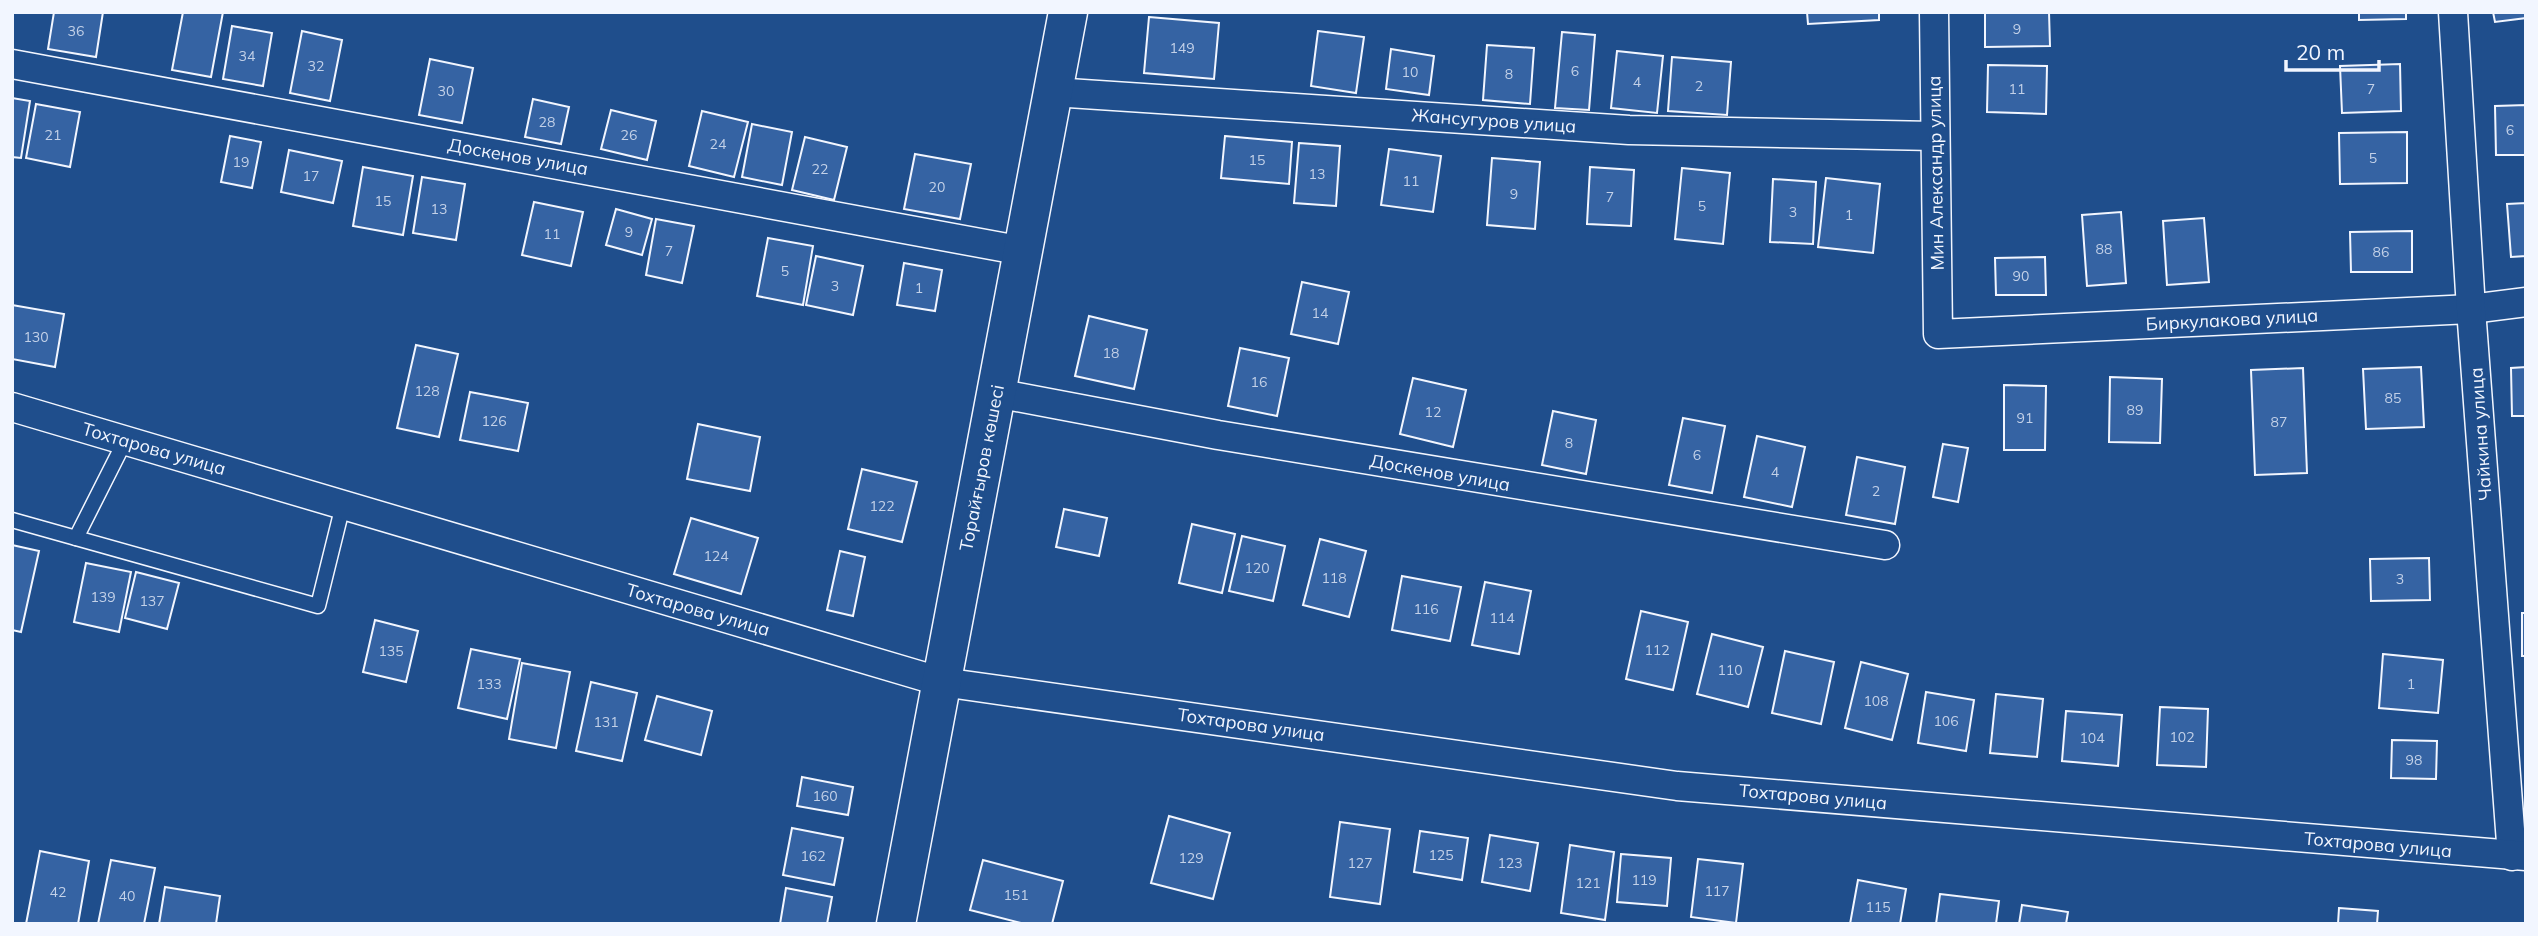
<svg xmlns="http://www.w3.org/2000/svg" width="2538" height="936" font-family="Mulish,sans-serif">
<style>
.building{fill:#3563a3;stroke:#f2f6ff;stroke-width:2}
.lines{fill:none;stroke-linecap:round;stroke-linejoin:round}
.lane-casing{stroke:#f2f6ff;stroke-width:17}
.street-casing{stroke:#f2f6ff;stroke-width:31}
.secondary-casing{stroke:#f2f6ff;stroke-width:41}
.lane{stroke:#1f4e8c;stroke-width:14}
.street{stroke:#1f4e8c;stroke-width:28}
.secondary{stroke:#1f4e8c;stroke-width:38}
.labels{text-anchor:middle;stroke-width:5;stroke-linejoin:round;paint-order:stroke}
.number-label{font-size:14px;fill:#c3d1e8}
.street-label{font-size:18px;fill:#f2f6ff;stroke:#1f4e8c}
</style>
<rect width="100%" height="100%" fill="#1f4e8c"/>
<g class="building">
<polygon points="54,12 103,12 96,57 48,49"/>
<polygon points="183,12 223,12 211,77 172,70"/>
<polygon points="1807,12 1879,12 1879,20 1808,24"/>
<polygon points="1985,12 2049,12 2050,46 1985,47"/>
<polygon points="2359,12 2406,12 2406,19 2359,20"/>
<polygon points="2493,12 2526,12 2526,18 2495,22"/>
<polygon points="1149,17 1219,23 1214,79 1144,73"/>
<polygon points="232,26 272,33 263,86 223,79"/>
<polygon points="302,31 342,40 330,101 290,93"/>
<polygon points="1318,31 1364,37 1356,93 1311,86"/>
<polygon points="1562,32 1595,35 1589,110 1555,108"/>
<polygon points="1487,45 1534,48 1530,104 1483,100"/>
<polygon points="1391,49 1434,56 1429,95 1386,89"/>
<polygon points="1617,51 1663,56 1657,113 1611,108"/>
<polygon points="1672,57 1731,62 1727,115 1668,111"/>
<polygon points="430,59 473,68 462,123 419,115"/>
<polygon points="2400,64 2401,111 2342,113 2340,66"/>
<polygon points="1988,65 2047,66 2046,114 1987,112"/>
<polygon points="12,98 30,101 21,158 12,157"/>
<polygon points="533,99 569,107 561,144 525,137"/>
<polygon points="36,104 80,112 70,167 26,158"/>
<polygon points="2526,105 2526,155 2496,155 2495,106"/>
<polygon points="611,110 656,121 647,160 601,149"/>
<polygon points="702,111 748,122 734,177 689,166"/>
<polygon points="752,124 792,132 782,185 742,177"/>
<polygon points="2407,132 2407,183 2340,184 2339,133"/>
<polygon points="230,136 261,142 252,188 221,182"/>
<polygon points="1225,136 1292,142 1289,184 1221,178"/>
<polygon points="805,137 847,147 834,200 792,190"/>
<polygon points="1299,143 1340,146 1336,206 1294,203"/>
<polygon points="1389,149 1441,156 1433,212 1381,205"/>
<polygon points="289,150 342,161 333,203 281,192"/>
<polygon points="915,154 971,164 960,219 904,209"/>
<polygon points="1492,158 1540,162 1535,229 1487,225"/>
<polygon points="363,167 413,176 403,235 353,226"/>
<polygon points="1590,167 1634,170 1631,226 1587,224"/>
<polygon points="1682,168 1730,173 1723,244 1675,239"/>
<polygon points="422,177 465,184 456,240 413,233"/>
<polygon points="1826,178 1880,184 1873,253 1818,247"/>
<polygon points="1773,179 1816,182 1813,244 1770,242"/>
<polygon points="534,202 583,212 571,266 522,255"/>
<polygon points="2526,203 2526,256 2511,257 2507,204"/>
<polygon points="616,209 652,219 642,255 606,245"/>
<polygon points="2121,212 2126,283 2087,286 2082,215"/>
<polygon points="2204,218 2209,282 2167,285 2163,221"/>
<polygon points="656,219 694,226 682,283 646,275"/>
<polygon points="2412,231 2412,272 2351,272 2350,232"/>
<polygon points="768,238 813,246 803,305 757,296"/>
<polygon points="816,256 863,266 853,315 806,305"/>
<polygon points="2045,257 2046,295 1996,295 1995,258"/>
<polygon points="904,263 942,270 935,311 897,305"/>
<polygon points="1302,282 1349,292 1338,344 1291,334"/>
<polygon points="12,305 64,314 55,367 12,359"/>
<polygon points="1089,316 1147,330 1134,389 1075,376"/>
<polygon points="416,345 458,354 439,437 397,428"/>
<polygon points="1240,348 1289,358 1277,416 1228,406"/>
<polygon points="2421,367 2424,427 2366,429 2363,369"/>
<polygon points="2526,367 2526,416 2512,416 2511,368"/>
<polygon points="2303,368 2307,473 2255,475 2251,370"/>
<polygon points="2110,377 2162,379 2160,443 2109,442"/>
<polygon points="1413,378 1466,390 1453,447 1400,434"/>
<polygon points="2004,385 2046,386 2045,450 2004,450"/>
<polygon points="470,392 528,403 518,451 460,440"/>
<polygon points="1553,411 1596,420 1586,474 1542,465"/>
<polygon points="1683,418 1725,426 1712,493 1669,485"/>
<polygon points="698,424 760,437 750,491 687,479"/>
<polygon points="1757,436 1805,447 1792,507 1744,497"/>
<polygon points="1943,444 1968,448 1958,502 1933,497"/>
<polygon points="1857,457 1905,467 1895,524 1846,515"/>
<polygon points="862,469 917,482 902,542 848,529"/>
<polygon points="1064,509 1107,518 1099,556 1056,547"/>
<polygon points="691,518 758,538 741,594 674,574"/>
<polygon points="1192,524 1235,534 1222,593 1179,583"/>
<polygon points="1242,536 1285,546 1273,601 1229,591"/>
<polygon points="1320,539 1366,551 1349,617 1303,605"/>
<polygon points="12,545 39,551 21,632 12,630"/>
<polygon points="840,551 865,557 853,616 827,610"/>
<polygon points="2429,558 2430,600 2371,601 2370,559"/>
<polygon points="86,563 131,572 119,632 74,622"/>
<polygon points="136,572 179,583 167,629 125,618"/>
<polygon points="1402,576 1461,587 1450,641 1392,630"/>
<polygon points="1485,582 1531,591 1519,654 1472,645"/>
<polygon points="1641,611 1688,622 1673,690 1626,679"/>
<rect x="2522" y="613" width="4" height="43"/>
<polygon points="375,620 418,631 406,682 363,672"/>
<polygon points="1712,634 1763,647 1748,707 1697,694"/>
<polygon points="471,649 520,659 507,719 458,708"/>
<polygon points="1785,651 1834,662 1821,724 1772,713"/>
<polygon points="2383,654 2443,660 2438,713 2379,708"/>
<polygon points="1861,662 1908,674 1892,740 1845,728"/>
<polygon points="522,663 570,672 556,748 509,739"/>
<polygon points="591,682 637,693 622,761 576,751"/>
<polygon points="1926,692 1974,700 1966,751 1918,743"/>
<polygon points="1996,694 2043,699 2037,757 1990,753"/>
<polygon points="657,696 712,711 701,755 645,740"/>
<polygon points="2160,707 2208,709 2206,767 2157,765"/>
<polygon points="2066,711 2122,715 2118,766 2062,761"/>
<polygon points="2392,740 2437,741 2436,779 2391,778"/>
<polygon points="802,777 853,787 848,815 797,806"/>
<polygon points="1169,816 1230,833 1213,899 1151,883"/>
<polygon points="1340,822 1390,829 1380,904 1330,897"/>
<polygon points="792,828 843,838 834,885 783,875"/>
<polygon points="1420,831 1468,838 1462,880 1414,872"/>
<polygon points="1490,835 1538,843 1530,891 1482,882"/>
<polygon points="1570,845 1614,852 1605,920 1561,913"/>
<polygon points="40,851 89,861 78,924 26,924"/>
<polygon points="1621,854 1671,858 1667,906 1617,902"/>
<polygon points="1698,859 1743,864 1736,923 1691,917"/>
<polygon points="111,860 155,868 144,924 98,924"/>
<polygon points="983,860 1063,881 1052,924 1025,924 970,910"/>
<polygon points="1858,880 1906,889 1900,924 1850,924"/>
<polygon points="165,887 220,896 216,924 159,924"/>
<polygon points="786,888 832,897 827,924 780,924"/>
<polygon points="1940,894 1999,901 1996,924 1936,924"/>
<polygon points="2022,905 2068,912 2066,924 2019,924"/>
<polygon points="2339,908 2378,911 2377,924 2338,924"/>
</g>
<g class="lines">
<defs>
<g id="lane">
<polyline points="12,520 318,606 343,505"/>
<polyline points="76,538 125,441"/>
</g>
<g id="street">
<polyline points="1934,12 1938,334 2471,309 2526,302"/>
<polyline points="2453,12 2471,309 2512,856"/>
<polyline points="12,64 1023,251"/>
<polyline points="1053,92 1629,130 1935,136"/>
<polyline points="996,393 1218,435 1885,545"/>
<polyline points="12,407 942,682 1677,786 2526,856"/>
</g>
<polyline id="secondary" points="896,924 1068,12"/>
</defs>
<use href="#lane" class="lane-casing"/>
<use href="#street" class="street-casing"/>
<use href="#secondary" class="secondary-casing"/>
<use href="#lane" class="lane"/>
<use href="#street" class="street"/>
<use href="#secondary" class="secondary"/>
</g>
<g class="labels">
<g class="number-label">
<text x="2017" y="34">9</text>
<text x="76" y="36">36</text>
<text x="1182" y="53">149</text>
<text x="247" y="61">34</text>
<text x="316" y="71">32</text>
<text x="1575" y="76">6</text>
<text x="1410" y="77">10</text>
<text x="1509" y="79">8</text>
<text x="1637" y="87">4</text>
<text x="1699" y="91">2</text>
<text x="2017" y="94">11</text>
<text x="2371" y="94">7</text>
<text x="446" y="96">30</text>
<text x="547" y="127">28</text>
<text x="2510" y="135">6</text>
<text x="53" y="140">21</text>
<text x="629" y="140">26</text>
<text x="718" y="149">24</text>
<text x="2373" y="163">5</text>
<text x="1257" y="165">15</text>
<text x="241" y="167">19</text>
<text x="820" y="174">22</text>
<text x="1317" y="179">13</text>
<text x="311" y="181">17</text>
<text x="1411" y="186">11</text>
<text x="937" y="192">20</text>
<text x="1514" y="199">9</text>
<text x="1610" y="202">7</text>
<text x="383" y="206">15</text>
<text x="1702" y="211">5</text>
<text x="439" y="214">13</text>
<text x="1793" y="217">3</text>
<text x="1849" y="220">1</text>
<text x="629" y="237">9</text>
<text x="552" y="239">11</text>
<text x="2104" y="254">88</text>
<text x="669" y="256">7</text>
<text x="2381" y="257">86</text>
<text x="785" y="276">5</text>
<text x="2021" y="281">90</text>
<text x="835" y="291">3</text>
<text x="919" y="293">1</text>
<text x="1320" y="318">14</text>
<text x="36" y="342">130</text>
<text x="1111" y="358">18</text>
<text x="1259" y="387">16</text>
<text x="427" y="396">128</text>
<text x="2393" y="403">85</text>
<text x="2135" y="415">89</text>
<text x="1433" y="417">12</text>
<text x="2025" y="423">91</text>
<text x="494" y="426">126</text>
<text x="2279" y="427">87</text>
<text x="1569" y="448">8</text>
<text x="1697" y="460">6</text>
<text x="1775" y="477">4</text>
<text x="1876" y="496">2</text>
<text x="882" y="511">122</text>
<text x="716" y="561">124</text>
<text x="1257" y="573">120</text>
<text x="1334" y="583">118</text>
<text x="2400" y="584">3</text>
<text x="103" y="602">139</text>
<text x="152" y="606">137</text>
<text x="1426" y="614">116</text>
<text x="1502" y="623">114</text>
<text x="1657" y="655">112</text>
<text x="391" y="656">135</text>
<text x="1730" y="675">110</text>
<text x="489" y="689">133</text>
<text x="2411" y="689">1</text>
<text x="1876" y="706">108</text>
<text x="1946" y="726">106</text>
<text x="606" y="727">131</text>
<text x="2182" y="742">102</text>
<text x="2092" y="743">104</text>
<text x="2414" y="765">98</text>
<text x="825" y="801">160</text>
<text x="1441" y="860">125</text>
<text x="813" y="861">162</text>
<text x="1191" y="863">129</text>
<text x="1360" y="868">127</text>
<text x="1510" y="868">123</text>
<text x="1644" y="885">119</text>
<text x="1588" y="888">121</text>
<text x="1717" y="896">117</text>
<text x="58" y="897">42</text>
<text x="1016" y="900">151</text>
<text x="127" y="901">40</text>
<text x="1878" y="912">115</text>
</g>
<g class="street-label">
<text transform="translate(1494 121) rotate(4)" y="6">Жансугуров улица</text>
<text transform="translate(518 157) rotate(10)" y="6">Доскенов улица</text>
<text transform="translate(1936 173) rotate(-91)" y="6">Мин Александр улица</text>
<text transform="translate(2232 320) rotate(-3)" y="6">Биркулакова улица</text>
<text transform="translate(2481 434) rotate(-94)" y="6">Чайкина улица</text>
<text transform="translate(154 449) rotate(16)" y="6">Тохтарова улица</text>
<text transform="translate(982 468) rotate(-79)" y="6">Торайғыров көшесі</text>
<text transform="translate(1440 473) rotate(10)" y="6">Доскенов улица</text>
<text transform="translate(698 610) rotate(16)" y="6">Тохтарова улица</text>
<text transform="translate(1251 725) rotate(8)" y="6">Тохтарова улица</text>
<text transform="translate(1813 797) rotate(5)" y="6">Тохтарова улица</text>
<text transform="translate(2378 845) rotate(5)" y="6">Тохтарова улица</text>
</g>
</g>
<rect width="2538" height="936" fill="none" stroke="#f2f6ff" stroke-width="28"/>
<path d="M2286 60v10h93v-10" fill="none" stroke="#f2f6ff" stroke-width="3.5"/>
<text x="2296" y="60" font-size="21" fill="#f2f6ff" stroke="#1f4e8c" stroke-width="5" paint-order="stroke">20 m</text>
</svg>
